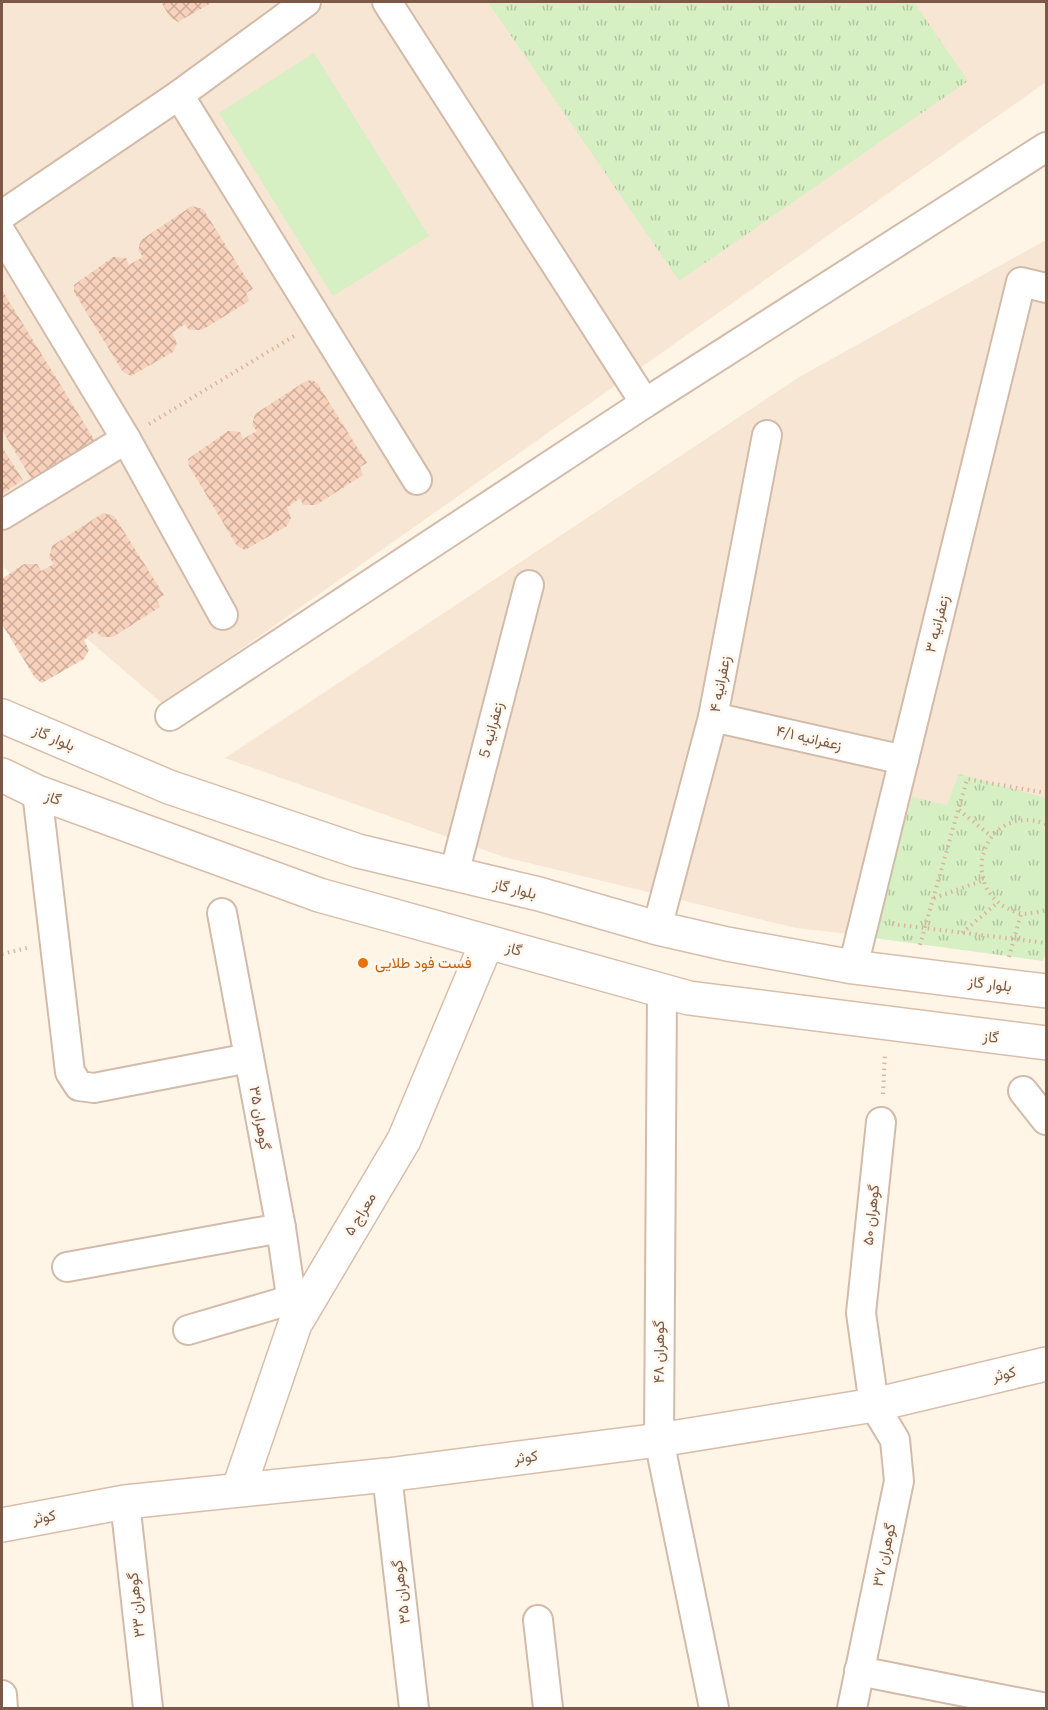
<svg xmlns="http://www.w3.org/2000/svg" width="1048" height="1710" font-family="'IBM Plex Sans',Vazirmatn,sans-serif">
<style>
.residential{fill:#f7e6d4}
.grass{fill:url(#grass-tufts)}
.pitch{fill:#d6efc3}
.building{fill:url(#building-cross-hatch)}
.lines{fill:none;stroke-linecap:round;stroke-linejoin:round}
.street-casing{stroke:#d3bbaa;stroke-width:32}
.secondary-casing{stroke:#d9bdaa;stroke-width:36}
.path{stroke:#ddb49d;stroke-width:4;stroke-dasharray:1.5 4.5;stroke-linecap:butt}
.street{stroke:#fff;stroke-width:28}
.secondary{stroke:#fff;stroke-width:33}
.food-dot{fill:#e8710a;stroke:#fff8ef;stroke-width:2}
.labels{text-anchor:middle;stroke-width:5;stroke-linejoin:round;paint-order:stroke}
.street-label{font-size:15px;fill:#7c5947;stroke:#fff8ef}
.food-label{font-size:15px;fill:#c56008;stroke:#fff8ef;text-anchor:start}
</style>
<defs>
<pattern id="grass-tufts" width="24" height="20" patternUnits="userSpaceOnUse" patternTransform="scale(1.5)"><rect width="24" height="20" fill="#d6efc3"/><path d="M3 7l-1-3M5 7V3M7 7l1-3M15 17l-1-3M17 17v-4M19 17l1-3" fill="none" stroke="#b3c5a0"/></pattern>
<pattern id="building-cross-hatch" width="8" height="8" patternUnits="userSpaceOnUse" patternTransform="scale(1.5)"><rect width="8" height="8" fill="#f7d1bb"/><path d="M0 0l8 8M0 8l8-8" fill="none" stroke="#cdad9a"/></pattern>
</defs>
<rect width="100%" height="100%" fill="#fff5e7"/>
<g class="residential">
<polygon points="2,2 1046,2 1046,82 163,704 2,566"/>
<polygon points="1046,240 1046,957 796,928 504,857 225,758 801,376"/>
</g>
<g class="grass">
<polygon points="488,2 914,2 968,81 679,281"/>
<polygon points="959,774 1046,798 1046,950 1043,961 874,938 912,797 947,805"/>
</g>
<polygon class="pitch" points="314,53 429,236 333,296 219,113"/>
<g class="building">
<polygon points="161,2 213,2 178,22 170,17"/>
<polygon points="192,206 203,209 253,289 246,293 249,301 202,330 189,330 185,324 172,333 177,343 173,352 131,376 123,372 74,292 74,285 113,257 126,258 129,265 143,257 138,250 141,240"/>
<polygon points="2,290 95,441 32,480 2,430"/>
<polygon points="312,380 317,383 367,463 360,467 363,475 316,505 303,505 300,498 287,508 291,518 287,526 245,550 237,546 189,466 188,459 228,431 240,432 243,439 257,431 252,425 255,414 306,381"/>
<polygon points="2,447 23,480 2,494"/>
<polygon points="103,513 114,516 164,595 157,600 160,607 113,637 101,637 96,631 84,640 89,650 84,659 42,683 35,678 2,624 2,579 24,564 37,564 41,571 54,564 49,557 52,546"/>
</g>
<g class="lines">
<defs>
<g id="street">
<polyline points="179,95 417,480"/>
<polyline points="2,215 179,95 306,2"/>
<polyline points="2,234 126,439 223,615"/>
<polyline points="645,403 1046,147"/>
<polyline points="2,515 126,439"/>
<polyline points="170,716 645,403 387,2"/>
<polyline points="713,717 904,760"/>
<polyline points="37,792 70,1072 79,1086 94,1088 249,1058"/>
<polyline points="454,874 529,585"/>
<polyline points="222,913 281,1228 295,1324"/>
<polyline points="657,928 713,717 767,435"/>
<polyline points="853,967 1021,282 1046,288"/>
<polyline points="662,991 659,1440 714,1708"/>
<polyline points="1023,1091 1046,1120"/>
<polyline points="67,1267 281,1228"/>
<polyline points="188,1330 290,1300"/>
<polyline points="387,1475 414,1708"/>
<polyline points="125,1502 148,1708"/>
<polyline points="538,1620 548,1708"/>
<polyline points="859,1671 1046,1708"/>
<polyline points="2,1695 3,1708"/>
<polyline points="852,1708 899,1481 895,1440 874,1405 861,1313 881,1122"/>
</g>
<g id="secondary">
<polyline points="2,716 169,787 358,851 539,894 657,928 727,944 853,967 1046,991"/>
<polyline points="2,775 37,792 319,895 689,998 1046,1043"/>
<polyline points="239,1488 295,1324 404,1140 487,942"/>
<polyline points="2,1525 125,1502 387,1475 659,1440 874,1405 1046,1364"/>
</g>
</defs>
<use href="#street" class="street-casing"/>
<use href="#secondary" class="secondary-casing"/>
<g class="path">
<polyline points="149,424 294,336"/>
<polyline points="959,810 991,836"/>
<path d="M1046,824C982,800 953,894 1019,913C1027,915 1038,912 1046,910"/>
<polyline points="934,898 982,881"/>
<polyline points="892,924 1046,943"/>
<polyline points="962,933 997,903"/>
<polyline points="920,945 967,779 1046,793"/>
<polyline points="2,954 27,948"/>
<polyline points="1009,957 1021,914"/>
<polyline points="883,1094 885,1053"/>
</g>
<use href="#street" class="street"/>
<use href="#secondary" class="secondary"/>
</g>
<circle class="food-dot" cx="363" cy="963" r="6"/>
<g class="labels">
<g class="street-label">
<text transform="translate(937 624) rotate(-76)" y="5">زعفرانیه ۳</text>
<text transform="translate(720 684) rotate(-79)" y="5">زعفرانیه ۴</text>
<text transform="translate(491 730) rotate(-75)" y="5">5 زعفرانیه</text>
<text transform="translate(54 738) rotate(23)" y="5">بلوار گاز</text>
<text transform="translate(809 738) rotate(13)" y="5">زعفرانیه ۴/۱</text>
<text transform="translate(53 798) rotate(20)" y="5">گاز</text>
<text transform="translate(515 889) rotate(14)" y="5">بلوار گاز</text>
<text transform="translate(514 949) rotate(16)" y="5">گاز</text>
<text transform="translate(990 984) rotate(7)" y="5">بلوار گاز</text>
<text transform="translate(991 1037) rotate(7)" y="5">گاز</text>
<text transform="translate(260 1118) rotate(80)" y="5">گوهران ۳۵</text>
<text transform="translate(360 1214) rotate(-59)" y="5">معراج ۵</text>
<text transform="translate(871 1215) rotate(-84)" y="5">گوهران ۵۰</text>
<text transform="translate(659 1352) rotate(-90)" y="5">گوهران ۴۸</text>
<text transform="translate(1004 1374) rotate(-13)" y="5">کوثر</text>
<text transform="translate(526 1457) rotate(-7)" y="5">کوثر</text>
<text transform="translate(44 1517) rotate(-11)" y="5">کوثر</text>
<text transform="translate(884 1555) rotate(-78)" y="5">گوهران ۳۷</text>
<text transform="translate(401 1592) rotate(-97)" y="5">گوهران ۳۵</text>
<text transform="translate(136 1605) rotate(-96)" y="5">گوهران ۳۳</text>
</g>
<g class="food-label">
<text x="375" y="968">فست فود طلایی</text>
</g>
</g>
<rect width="1048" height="1710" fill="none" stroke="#7c5947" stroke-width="6"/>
</svg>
